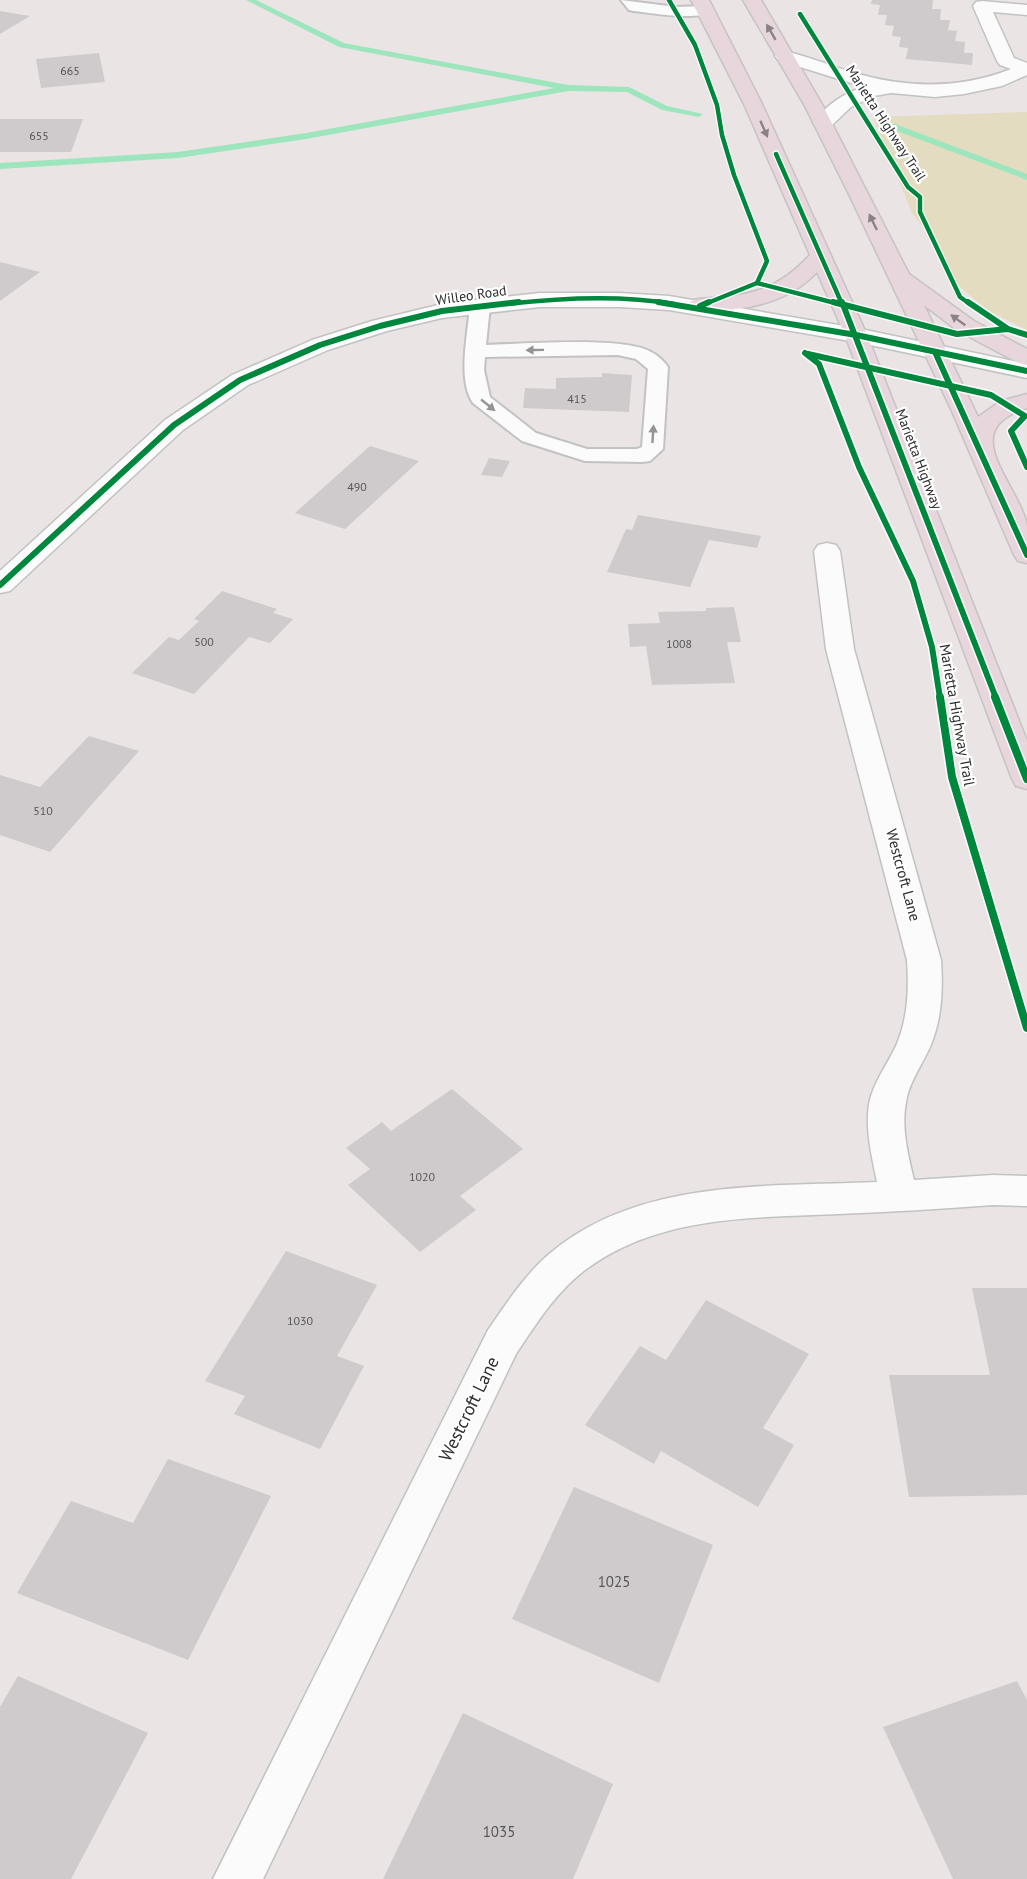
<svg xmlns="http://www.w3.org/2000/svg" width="1027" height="1879" font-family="'PT Sans',sans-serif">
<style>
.green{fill:#e4dcc0}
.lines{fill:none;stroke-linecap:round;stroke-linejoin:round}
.stream{fill:#9de6bd;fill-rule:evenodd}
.building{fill:#cfcacb}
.lane-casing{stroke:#c2c2c2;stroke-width:4}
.street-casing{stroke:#c2c2c2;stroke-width:3}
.secondary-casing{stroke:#c2c2c2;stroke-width:3}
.highway-casing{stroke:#c6c3c3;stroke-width:3}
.lane{fill:#fcfbfb;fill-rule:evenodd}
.street{fill:#fcfbfb;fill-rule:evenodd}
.secondary{fill:#fcfbfb;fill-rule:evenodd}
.highway{fill:#e8d6dd;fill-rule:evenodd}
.cycleway-far2-casing{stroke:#fff;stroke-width:7}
.cycleway-far1-casing{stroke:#fff;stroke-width:9}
.cycleway-casing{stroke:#fff;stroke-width:11}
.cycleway-far2{stroke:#00873e;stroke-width:4.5}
.cycleway-far1{stroke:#00873e;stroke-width:6}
.cycleway{stroke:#00873e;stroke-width:8}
.oneway{fill:#8a8285}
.oneway2{fill:#949494}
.labels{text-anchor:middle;stroke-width:4.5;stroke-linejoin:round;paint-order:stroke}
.number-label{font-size:12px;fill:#575656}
.far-street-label{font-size:14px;fill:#2d2d2d;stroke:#fff}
.street-label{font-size:15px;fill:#2d2d2d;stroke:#fff}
.near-number-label{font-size:15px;fill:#575656}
.near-street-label{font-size:18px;fill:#2d2d2d;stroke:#fff}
</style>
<rect width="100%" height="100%" fill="#eae4e5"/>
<polygon class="green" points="1027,112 1027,330 985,309 954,281 937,246 912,213 873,117"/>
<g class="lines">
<g class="stream">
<polygon points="246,0 256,0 344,43 568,85 629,87 667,106 703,114 699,117 662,110 627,92 568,91 306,139 178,158 0,169 0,163 178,152 306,133 554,88 339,47"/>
<polygon points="889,124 895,124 1027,174 1027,180 889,128"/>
</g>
</g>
<g class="building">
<polygon points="872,0 933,0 932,9 941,9 940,20 950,20 948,30 957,31 955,41 965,42 964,53 973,53 972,65 906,59 908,48 899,47 901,37 892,36 894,26 885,25 887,15 878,15 880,5 871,4"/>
<polygon points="0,11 30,16 0,34"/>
<polygon points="99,53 105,82 41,88 36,59"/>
<polygon points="0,119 83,119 71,152 0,152"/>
<polygon points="0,262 40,272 0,301"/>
<polygon points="602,373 632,375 629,412 523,408 525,388 556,389 556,378 602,377"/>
<polygon points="370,446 419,461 345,529 295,513"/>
<polygon points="489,458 510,461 502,477 481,475"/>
<polygon points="638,515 761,536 757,548 709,540 690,587 607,572 626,529 632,530"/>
<polygon points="222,591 277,609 273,613 293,619 270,643 249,637 194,694 132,673 169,637 179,640 199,621 194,619"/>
<polygon points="734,607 741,642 727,642 735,683 652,685 646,646 630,647 628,624 660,623 658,612 706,611 706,608"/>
<polygon points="89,736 139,751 50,852 0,835 0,775 40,787"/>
<polygon points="452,1089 523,1149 460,1196 476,1210 420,1252 348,1185 370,1169 346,1148 382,1122 391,1131"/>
<polygon points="286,1251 377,1285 337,1356 364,1366 320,1449 234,1414 245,1396 205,1381"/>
<polygon points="972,1288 1027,1288 1027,1495 909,1497 889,1375 990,1375"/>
<polygon points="706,1300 809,1354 763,1428 794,1445 758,1507 661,1451 654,1464 585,1425 640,1346 666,1360"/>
<polygon points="168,1459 271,1496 188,1660 17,1593 71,1501 133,1523"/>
<polygon points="574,1487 713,1545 659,1683 512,1619"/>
<polygon points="18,1676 148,1733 71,1879 0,1879 0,1707"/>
<polygon points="1017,1681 1027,1700 1027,1879 953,1879 883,1727"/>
<polygon points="463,1713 613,1784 573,1879 383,1879"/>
</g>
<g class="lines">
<defs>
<g id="lane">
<path d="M621,0L676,7L705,6L712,10C701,22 651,13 634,11L629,10Z"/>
<path d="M480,300L487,302L490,306L486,345C522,344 624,336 651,352C657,355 664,361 668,367L663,449L650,461L642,462L585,461L522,441L473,403C457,380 468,333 470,306L473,302ZM618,355L636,359L648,369L642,447L637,449H587L536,433L490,397L484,370L485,357Z"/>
</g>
<g id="street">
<path d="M982,1L1027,5V15L993,12L1014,58L1027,63V75L1002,86L964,94L935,97L891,93L874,96L851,107L830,127H816L813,123C826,105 844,93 864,87L778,60L775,56L778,52L784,51C807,56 828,65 851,72C905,88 958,90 1011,69L1000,65L997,61L973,6L976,2Z"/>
<path d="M827,543L836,545L840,551L854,649L941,960C943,990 942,1019 930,1047C922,1065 909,1082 906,1102C901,1128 908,1155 914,1180L993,1175L1027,1176V1206L993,1205C941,1209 890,1212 838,1214C751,1218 659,1215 585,1270C556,1292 536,1324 516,1354L263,1879H213L488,1330C506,1304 524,1276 548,1255C637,1178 768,1187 877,1182C872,1157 865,1130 869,1104C873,1083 887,1065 896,1046C908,1018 909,990 907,960L826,649L814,551L818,545Z"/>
</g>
<polygon id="secondary" points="540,293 619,293 669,296 856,328 1027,364 1027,378 856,342 669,310 619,307 540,307 442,318 387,331 328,350 248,385 183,430 10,591 0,593 0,571 165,420 232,375 312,340 372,321 442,304"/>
<g id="highway">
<path d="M691,0H709L762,104L867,335L1027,741V789L1016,786L1012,779L845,335L817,272C785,306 743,309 699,313L691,311L688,306L691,301L699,299C747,296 776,292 810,255L744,104Z"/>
<path d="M743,0H761L823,106L909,274L974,321L1027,349V365L1019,363L958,331L924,305L978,417L1001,401L1027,394V408C954,430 1019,483 1027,526C1027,537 1027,551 1027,563L1018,561L1014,555L951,409L847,190L805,106Z"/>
</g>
</defs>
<use href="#lane" class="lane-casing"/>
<use href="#street" class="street-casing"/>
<use href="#secondary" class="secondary-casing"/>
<use href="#highway" class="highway-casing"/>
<use href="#lane" class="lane"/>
<use href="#street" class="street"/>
<use href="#secondary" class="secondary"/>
<use href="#highway" class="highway"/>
<defs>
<g id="cycleway-far2">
<polyline points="669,0 695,45 717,105 722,135 734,175 767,261 757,283 705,304"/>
<polyline points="800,14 908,187 920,197 920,212 960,297 970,304"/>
<polyline points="776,154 842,304"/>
<polyline points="757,283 839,304"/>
<path d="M506,304C558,298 622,295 674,304"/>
</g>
<g id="cycleway-far1">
<polyline points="658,302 856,335 1027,371"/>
<polyline points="833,302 957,334 1008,329 1027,335"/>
<polyline points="842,302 996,698"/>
<polyline points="968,302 1008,329"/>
<polyline points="700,306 709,302"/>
<polyline points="935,352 1027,555"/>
<polyline points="805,353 819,364 859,467 913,581 932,647 940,698"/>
<polyline points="808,354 991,395 1025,416 1011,431 1027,467"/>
<polyline points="0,585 174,425 240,380 320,345 380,326 442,311 519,302"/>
</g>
<g id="cycleway">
<polyline points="940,697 952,777 1027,1028"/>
<polyline points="995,697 1027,779"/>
</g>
</defs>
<use href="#cycleway-far2" class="cycleway-far2-casing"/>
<use href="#cycleway-far1" class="cycleway-far1-casing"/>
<use href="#cycleway" class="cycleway-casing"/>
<use href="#cycleway-far2" class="cycleway-far2"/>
<use href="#cycleway-far1" class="cycleway-far1"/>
<use href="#cycleway" class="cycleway"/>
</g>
<defs><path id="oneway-solid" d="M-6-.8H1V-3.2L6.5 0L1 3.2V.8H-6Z" transform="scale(1.5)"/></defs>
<g class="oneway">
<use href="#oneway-solid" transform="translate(771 32) rotate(-120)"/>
<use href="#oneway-solid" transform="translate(764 129) rotate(66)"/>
<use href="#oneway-solid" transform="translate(873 222) rotate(-116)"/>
<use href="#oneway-solid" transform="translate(958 320) rotate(-144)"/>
</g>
<g class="oneway2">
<use href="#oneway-solid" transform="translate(535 350) rotate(179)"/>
<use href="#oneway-solid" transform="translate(488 405) rotate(39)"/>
<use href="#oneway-solid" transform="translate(653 434) rotate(-86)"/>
</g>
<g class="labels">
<g class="number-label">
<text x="70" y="75">665</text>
<text x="39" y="140">655</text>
<text x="577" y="403">415</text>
<text x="357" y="491">490</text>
<text x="204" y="646">500</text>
<text x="679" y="648">1008</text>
<text x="43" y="815">510</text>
<text x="422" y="1181">1020</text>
<text x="300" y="1325">1030</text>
</g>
<g class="far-street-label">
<text transform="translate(886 123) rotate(57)" y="5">Marietta Highway Trail</text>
<text transform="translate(471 295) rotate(-8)" y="5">Willeo Road</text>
<text transform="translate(919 459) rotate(69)" y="5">Marietta Highway</text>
</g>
<g class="street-label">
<text transform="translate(957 715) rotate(80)" y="5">Marietta Highway Trail</text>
<text transform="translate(903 875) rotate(75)" y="5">Westcroft Lane</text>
</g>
<g class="near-number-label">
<text x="614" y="1587">1025</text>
<text x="499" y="1837">1035</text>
</g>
<g class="near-street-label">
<text transform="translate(469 1409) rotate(-64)" y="6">Westcroft Lane</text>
</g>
</g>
</svg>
